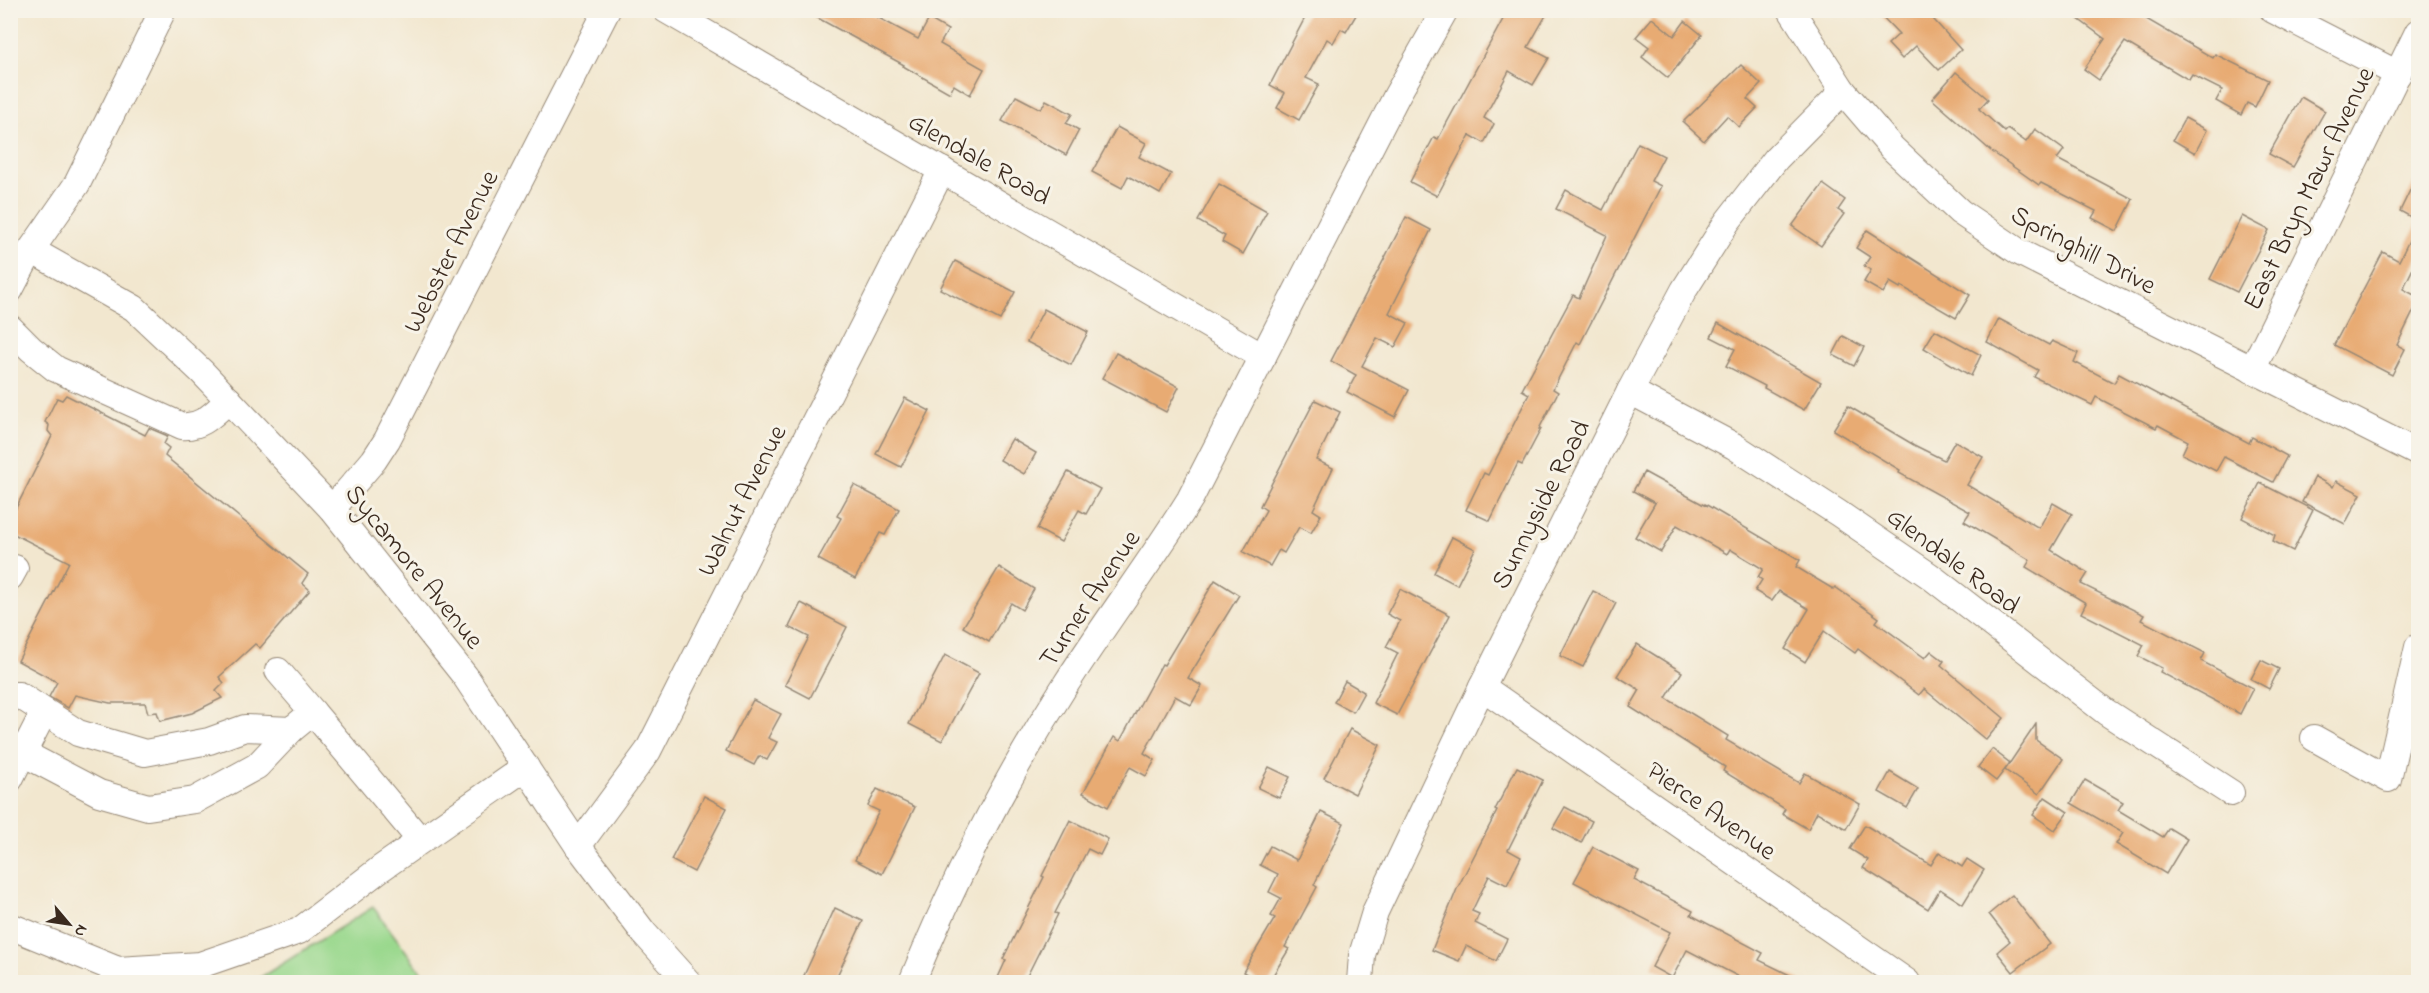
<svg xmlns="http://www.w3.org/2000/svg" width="2429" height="993" font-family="'Indie Flower',sans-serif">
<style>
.green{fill:#9ad88d;stroke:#6a8156;stroke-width:1.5}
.building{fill:#e8ab73}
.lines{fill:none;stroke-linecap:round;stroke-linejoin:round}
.minor-casing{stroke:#968876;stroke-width:28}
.minor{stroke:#fff;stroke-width:26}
.labels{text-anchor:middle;stroke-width:6;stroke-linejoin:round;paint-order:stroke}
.street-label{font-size:27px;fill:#3b2a1e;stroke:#f7f3e8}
</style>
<rect width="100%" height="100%" fill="#f7f3e8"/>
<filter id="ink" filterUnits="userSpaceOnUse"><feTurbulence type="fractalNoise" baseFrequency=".0167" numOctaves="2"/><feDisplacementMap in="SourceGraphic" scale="12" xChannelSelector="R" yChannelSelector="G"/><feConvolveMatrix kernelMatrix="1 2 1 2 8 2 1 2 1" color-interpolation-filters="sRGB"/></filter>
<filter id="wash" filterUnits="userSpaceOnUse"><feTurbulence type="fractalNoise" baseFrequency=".008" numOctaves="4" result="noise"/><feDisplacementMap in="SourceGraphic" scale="24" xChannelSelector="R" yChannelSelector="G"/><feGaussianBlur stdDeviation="1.35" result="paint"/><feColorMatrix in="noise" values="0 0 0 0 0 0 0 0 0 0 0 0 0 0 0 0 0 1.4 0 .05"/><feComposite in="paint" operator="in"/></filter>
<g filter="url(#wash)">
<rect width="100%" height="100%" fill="#f2e7cf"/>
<polygon class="green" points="373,907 429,982 253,982"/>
<g id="blocks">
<g class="building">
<polygon points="803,10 864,10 918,39 929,19 948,30 940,44 984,69 970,95 954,85 950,93 903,66 904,65"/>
<polygon points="1309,10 1359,10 1346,32 1341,29 1333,43 1327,39 1306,78 1319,84 1299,120 1277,108 1285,93 1270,85"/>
<polygon points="1508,10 1549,10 1528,47 1549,58 1533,85 1509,71 1484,118 1494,124 1484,143 1470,135 1437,196 1410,182 1434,137 1438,139"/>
<polygon points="1876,10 1925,10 1961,50 1939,70 1916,46 1902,59 1888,44 1899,34"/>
<polygon points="2066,10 2131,10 2213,58 2215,54 2268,80 2255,107 2247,103 2241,115 2216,101 2222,90 2192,75 2189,80 2125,42 2099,80 2084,69 2105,39"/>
<polygon points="1652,18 1674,36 1685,21 1702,35 1668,78 1642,57 1649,47 1636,37"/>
<polygon points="1741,65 1761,84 1747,99 1757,108 1739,127 1727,116 1704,141 1683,122"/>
<polygon points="1956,72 1988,99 1979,109 2005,132 2008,129 2026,142 2035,129 2064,150 2057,159 2133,199 2117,231 2092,218 2096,211 2041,183 2039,185 1991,151 1932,99"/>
<polygon points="1016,96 1041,109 1046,100 1072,114 1066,123 1079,130 1066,155 1002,121"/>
<polygon points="2301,97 2325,111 2293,167 2269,154"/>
<polygon points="2185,118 2207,130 2195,153 2173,140"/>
<polygon points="1117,127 1146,143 1139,157 1171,174 1160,194 1128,176 1122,188 1092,172"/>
<polygon points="1638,143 1664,156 1651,181 1661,186 1580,344 1577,342 1553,389 1558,392 1539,429 1541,429 1522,465 1518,463 1490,521 1466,510 1484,473 1488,475 1529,394 1522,390 1573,295 1579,298 1607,235 1556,209 1566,190 1603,210"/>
<polygon points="2418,174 2418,221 2400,211"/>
<polygon points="1219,184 1267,211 1243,254 1222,242 1225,236 1198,221"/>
<polygon points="1823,184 1845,200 1838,210 1844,214 1821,246 1792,226"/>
<polygon points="2242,216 2269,230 2237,292 2210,279"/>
<polygon points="1406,217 1431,230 1389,313 1408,323 1395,347 1377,338 1362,366 1409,390 1395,417 1347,392 1356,375 1331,361"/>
<polygon points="2418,222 2418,258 2403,289 2418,297 2418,302 2397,345 2405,349 2392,375 2334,345 2383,252 2399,261"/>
<polygon points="1867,230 1970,295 1956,318 1901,286 1900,288 1890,282 1883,293 1864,282 1871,270 1864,266 1870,257 1856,248"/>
<polygon points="955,261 1015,292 1000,320 940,289"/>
<polygon points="1044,309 1088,332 1071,365 1027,342"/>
<polygon points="1999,319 2049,345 2052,341 2078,353 2074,362 2114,383 2119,374 2249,443 2252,437 2287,456 2273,482 2224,457 2216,471 2182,454 2188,441 2158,425 2156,428 2096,397 2092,405 2034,377 2038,370 1987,342"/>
<polygon points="1718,323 1821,382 1804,410 1764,388 1765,386 1726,366 1735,349 1711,337"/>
<polygon points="1935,330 1981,355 1971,376 1924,348"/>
<polygon points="1843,336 1864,347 1854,366 1833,355"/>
<polygon points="1116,353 1179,387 1166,412 1102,378"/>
<polygon points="66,395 145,435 149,428 168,436 164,444 169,448 165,456 308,574 302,583 310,590 260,648 255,644 219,677 224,683 216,691 222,698 192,713 160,721 157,712 148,713 145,703 110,703 75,695 68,708 49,697 57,682 18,661 69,562 10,532 10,520 52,436 48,431 49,425 45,422 57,398 62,400"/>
<polygon points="905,398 930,411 901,467 876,454"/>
<polygon points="1315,400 1340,412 1316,460 1333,468 1313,510 1321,515 1311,533 1299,527 1284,553 1279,550 1270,566 1243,552 1266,510 1260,506"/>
<polygon points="1848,406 1914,445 1944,460 1955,441 1983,457 1967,485 2039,528 2053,503 2072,514 2051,550 2088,573 2081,584 2144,615 2141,620 2205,653 2201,661 2253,688 2240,714 2160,672 2162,668 2138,656 2144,645 2081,613 2086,603 2026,567 2030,560 1964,521 1970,512 1899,473 1900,470 1833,430"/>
<polygon points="1012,439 1036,453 1024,474 1000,460"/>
<polygon points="1068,472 1100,489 1086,514 1079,510 1061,542 1037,529"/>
<polygon points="1644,472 1704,505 1705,504 1800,560 1796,567 1833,589 1835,587 1879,618 1876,622 1925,658 1931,651 1944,661 1941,665 2004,718 1986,740 1924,689 1919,695 1858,649 1855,653 1824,631 1805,662 1785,649 1809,609 1779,591 1772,601 1755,591 1762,580 1758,577 1763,569 1730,549 1727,554 1677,525 1661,552 1635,537 1655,503 1633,491"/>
<polygon points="2315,477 2333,487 2336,481 2361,494 2345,524 2302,502"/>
<polygon points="2260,483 2313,510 2293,551 2273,541 2275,535 2242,518"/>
<polygon points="854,485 899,509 885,535 880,533 855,579 818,559 841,518 837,516"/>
<polygon points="1452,537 1475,549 1457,585 1434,573"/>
<polygon points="999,567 1034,589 1022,610 1011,603 989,642 963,627"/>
<polygon points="1215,580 1239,595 1188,678 1202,686 1191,705 1175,696 1144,753 1155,760 1146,776 1130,767 1108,807 1083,793 1114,737 1120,741 1162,664 1164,665"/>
<polygon points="1400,589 1450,615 1397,715 1373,703 1398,653 1386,647 1400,621 1387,614"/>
<polygon points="1593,591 1616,603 1583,667 1560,656"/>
<polygon points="801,603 847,627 810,698 785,685 809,637 789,627"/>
<polygon points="1637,644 1682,672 1666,698 1728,736 1726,740 1799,783 1805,773 1860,804 1846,829 1817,812 1808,829 1782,814 1785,809 1723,771 1725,767 1630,707 1640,690 1617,676"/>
<polygon points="945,655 979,673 942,741 909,724"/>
<polygon points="2261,660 2279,669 2269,689 2251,679"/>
<polygon points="1345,681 1364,692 1353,712 1334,702"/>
<polygon points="753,700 781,714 768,738 777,742 767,760 759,756 754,765 726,751"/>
<polygon points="2036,724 2036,740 2063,759 2039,794 2005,770"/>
<polygon points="1350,729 1380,745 1355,794 1324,778"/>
<polygon points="1992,749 2010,763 1996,781 1978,767"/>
<polygon points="1269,767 1290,777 1279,798 1258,788"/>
<polygon points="1517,767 1543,780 1508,850 1521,857 1507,885 1489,876 1472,911 1479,914 1475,923 1507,939 1496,961 1466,946 1459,961 1432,950 1457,889 1497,811 1495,810"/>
<polygon points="1890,772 1918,789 1907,808 1879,792"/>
<polygon points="2085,780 2123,802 2118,810 2163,837 2169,828 2187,839 2166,874 2116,844 2123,833 2071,803"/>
<polygon points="877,789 915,807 882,874 855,860 879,811 868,806"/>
<polygon points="704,796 727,808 694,872 671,860"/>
<polygon points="2045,797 2068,812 2055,830 2033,815"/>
<polygon points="1565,807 1592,821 1581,843 1553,828"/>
<polygon points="1321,812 1344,823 1314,885 1317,887 1285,947 1289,949 1269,982 1260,982 1243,972 1275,918 1271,916 1281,898 1269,892 1278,874 1260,865 1270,846 1297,860"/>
<polygon points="1070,820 1108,839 1100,855 1088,849 1055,913 1058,914 1024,982 996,982 1006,960 1003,959 1044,877 1042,876"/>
<polygon points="1865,825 1931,865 1939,852 1962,867 1967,859 1984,870 1963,904 1940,889 1928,909 1863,868 1868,860 1850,849"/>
<polygon points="1593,847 1639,871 1634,880 1693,911 1691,915 1763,953 1759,960 1804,982 1749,982 1687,950 1672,978 1652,967 1670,932 1574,882"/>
<polygon points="2012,895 2050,944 2013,972 1997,952 2010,941 1989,914"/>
<polygon points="835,908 863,921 834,982 801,982"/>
</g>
</g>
</g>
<g filter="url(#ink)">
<use href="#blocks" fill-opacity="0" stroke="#968876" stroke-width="1.5"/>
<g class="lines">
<defs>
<g id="minor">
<polyline points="666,10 1263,357"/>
<polyline points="1791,10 1843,91 1892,148 1960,212 2019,252 2418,453"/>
<polyline points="2273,10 2398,74"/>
<polyline points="31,250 134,308 202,372 332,509 465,676 578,846 644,933 688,982"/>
<polyline points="10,290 31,250 77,184 163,10"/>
<path d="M10,328L31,349L56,369L182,426C202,428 214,413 229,400"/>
<polyline points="2252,370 2418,32"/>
<polyline points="1630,391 1734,446 1838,513 1930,576 2106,712 2231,793"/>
<polyline points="332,509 374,460 387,440 607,10"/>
<polyline points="10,577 15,568"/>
<polyline points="1482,687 1907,982"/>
<polyline points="10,695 19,695 78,733 145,753 209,741 245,728 291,730 313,712 278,671"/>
<polyline points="44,712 23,753 99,793 148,807 195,800 257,766 291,730"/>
<polyline points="313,712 420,840"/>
<polyline points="2314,738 2388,779 2418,647"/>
<polyline points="10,745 23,753 10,779"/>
<polyline points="578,846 648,751 942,170"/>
<polyline points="10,926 118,970 200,965 299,931 380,869 526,767"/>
<path d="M912,982C954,879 1006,778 1066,684C1106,621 1151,562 1190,499L1397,95L1445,10"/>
<polyline points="1360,982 1362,955 1375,912 1482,687 1630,391 1684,290 1727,222 1776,159 1843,91"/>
</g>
</defs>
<use href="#minor" class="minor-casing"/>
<use href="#minor" class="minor"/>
</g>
</g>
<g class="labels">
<g class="street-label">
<text transform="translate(980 158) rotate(30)" y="9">Glendale Road</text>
<text transform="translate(2308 188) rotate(-64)" y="9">East Bryn Mawr Avenue</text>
<text transform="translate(2084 249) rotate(28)" y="9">Springhill Drive</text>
<text transform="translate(450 251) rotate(-63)" y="9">Webster Avenue</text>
<text transform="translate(741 500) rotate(-63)" y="9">Walnut Avenue</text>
<text transform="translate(1540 504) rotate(-63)" y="9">Sunnyside Road</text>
<text transform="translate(1954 560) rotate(37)" y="9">Glendale Road</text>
<text transform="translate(415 566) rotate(51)" y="9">Sycamore Avenue</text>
<text transform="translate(1089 598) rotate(-56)" y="9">Turner Avenue</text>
<text transform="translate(1712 810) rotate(35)" y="9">Pierce Avenue</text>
</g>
</g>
<rect width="2429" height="993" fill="none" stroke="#f7f3e8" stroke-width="36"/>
<g transform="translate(69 924) rotate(119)" stroke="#f7f3e8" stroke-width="4.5" paint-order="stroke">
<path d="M0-4.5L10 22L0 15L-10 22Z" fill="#3b2a1e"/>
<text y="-9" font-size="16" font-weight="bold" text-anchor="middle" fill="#3b2a1e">N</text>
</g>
</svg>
